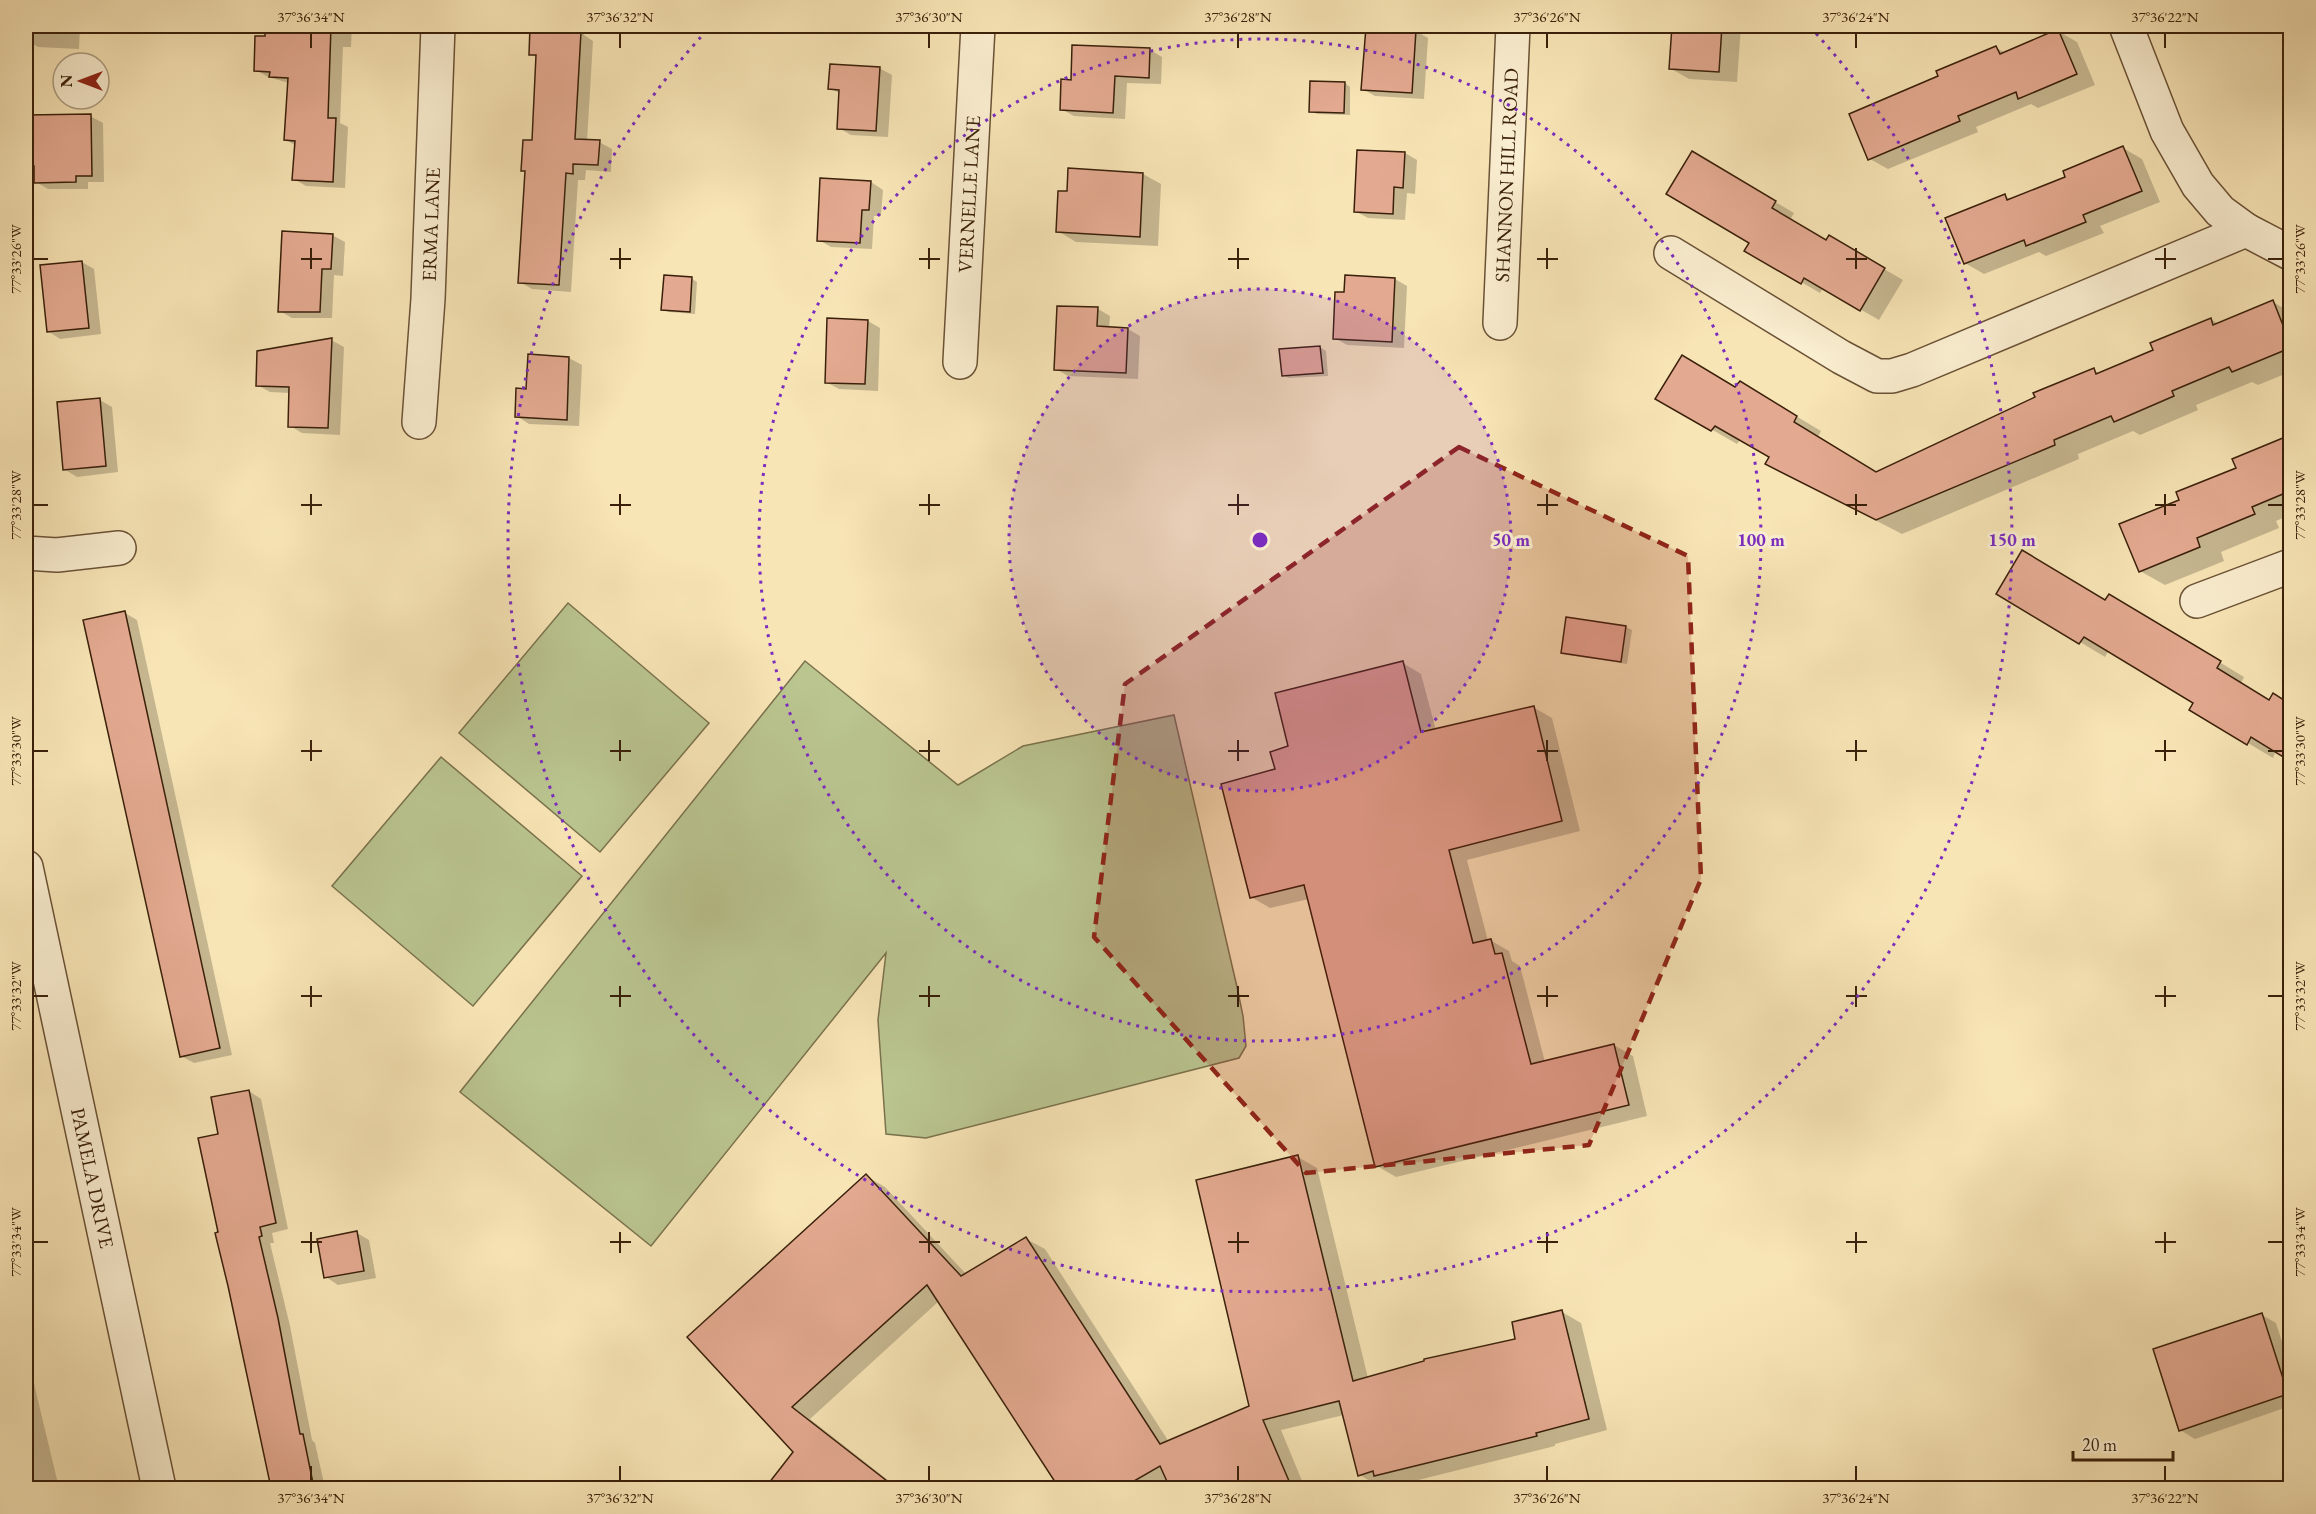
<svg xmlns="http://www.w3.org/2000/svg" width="2316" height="1514" font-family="'EB Garamond',serif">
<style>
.green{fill:#bac590;stroke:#7a724d;stroke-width:1.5}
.shadow{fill:#0003}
.building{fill:#e4aa91;stroke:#3a200a;stroke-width:1.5}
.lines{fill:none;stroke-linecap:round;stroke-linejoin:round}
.minor-casing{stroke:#6a5135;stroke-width:36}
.minor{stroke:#faeed0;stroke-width:33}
.marked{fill:#8f2418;fill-opacity:0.2;stroke:#8f2418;stroke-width:4.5;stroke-dasharray:12 8;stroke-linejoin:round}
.ticks{fill:none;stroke:#3a200a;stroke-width:2}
.ring{fill:none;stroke:#7b2cbf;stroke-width:3;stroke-dasharray:3 6}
.labels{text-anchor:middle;stroke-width:6;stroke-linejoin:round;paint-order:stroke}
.street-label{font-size:20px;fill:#3a200a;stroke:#faeed0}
.centre{fill:#7b2cbf;stroke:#faeed0;stroke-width:3}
.ring-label{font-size:18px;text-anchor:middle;font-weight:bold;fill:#7b2cbf;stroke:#faeed0;stroke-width:6;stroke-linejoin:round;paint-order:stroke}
.neatline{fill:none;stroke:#3a200a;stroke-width:2}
.ticks-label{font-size:15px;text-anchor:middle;fill:#3a200a}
</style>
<rect width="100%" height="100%" fill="#f8e5b6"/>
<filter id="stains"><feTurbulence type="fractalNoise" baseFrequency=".00333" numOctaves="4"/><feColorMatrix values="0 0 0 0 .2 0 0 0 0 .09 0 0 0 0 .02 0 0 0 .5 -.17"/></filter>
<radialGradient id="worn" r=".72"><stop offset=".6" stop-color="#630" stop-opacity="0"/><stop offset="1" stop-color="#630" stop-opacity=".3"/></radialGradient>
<g class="green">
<polygon points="568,603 709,723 600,852 459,733"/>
<polygon points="805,661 958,785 1023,746 1174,715 1237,987 1243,1016 1246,1046 1239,1058 926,1138 886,1134 878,1020 886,953 651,1246 460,1092"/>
<polygon points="441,757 582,876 473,1006 332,886"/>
</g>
<g class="shadow">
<polygon points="27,26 80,26 79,49 38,47 26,40"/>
<polygon points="291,26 352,26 351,47 343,47 340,123 348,127 345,188 306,186 294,179 296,146 285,139 289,83 268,77 256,70 291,33"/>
<polygon points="532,26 584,26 584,35 593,41 587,141 599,142 612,149 611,172 586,170 585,180 578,180 571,292 532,289 520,282 527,172 523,170 534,142 538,58 531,54"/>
<polygon points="1673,26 1741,26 1737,82 1689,79 1670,68"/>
<polygon points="1416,31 1428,38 1424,99 1375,96 1363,89"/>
<polygon points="2058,31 2077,42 2095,85 2038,108 2031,104 1976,127 1978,132 1888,169 1870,159 1940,77 1996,48 2006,53"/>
<polygon points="1150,50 1162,57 1161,84 1127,83 1125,119 1074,116 1061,109 1072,81"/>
<polygon points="879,68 892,75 888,137 851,135 839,128 841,94 830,88"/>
<polygon points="1345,83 1350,87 1350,115 1317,114 1311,111"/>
<polygon points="90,116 103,123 104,182 88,182 88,189 48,189 36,182 36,170 27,165"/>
<polygon points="2123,148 2142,159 2160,202 2100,226 2104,233 2046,256 2039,252 1984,274 1965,263 2005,196 2012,200 2067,178"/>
<polygon points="1405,153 1417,160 1415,194 1407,193 1405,220 1368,218 1355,211"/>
<polygon points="1692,153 1794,213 1790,220 1827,242 1829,237 1903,280 1879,320 1823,288 1820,293 1746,250 1751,242"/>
<polygon points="1070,170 1143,174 1161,184 1158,246 1076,242 1058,231 1069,193"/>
<polygon points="871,182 883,190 881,216 874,216 872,249 831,247 819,240"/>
<polygon points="332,235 345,242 343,276 334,275 332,318 292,318 280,311"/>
<polygon points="82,262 94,269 101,334 60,339 48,331"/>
<polygon points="691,278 697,282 695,314 669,312 663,309"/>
<polygon points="1395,279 1407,286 1404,348 1347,345 1335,338"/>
<polygon points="2273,302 2290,312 2290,372 2258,385 2252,382 2196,405 2198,410 2140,435 2133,431 2078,454 2079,459 1902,534 1792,477 1771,456 1741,439 1737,444 1657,398 1736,388 1766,398 1821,431 1818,437 1877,473 2094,370 2100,374 2155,351 2210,319 2219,324"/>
<polygon points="1098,309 1110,316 1109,328 1128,329 1140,336 1138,379 1068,376 1056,369"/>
<polygon points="868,321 880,328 878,391 839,389 826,382"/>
<polygon points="331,340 344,347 340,435 302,433 290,426 290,393 270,392 257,385"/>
<polygon points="1320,347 1326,351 1328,376 1289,378 1283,375"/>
<polygon points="529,356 569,358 582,365 579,426 529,424 517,416 528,390"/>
<polygon points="100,400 112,407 118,472 77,477 64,469"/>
<polygon points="2290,437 2290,515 2276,521 2279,528 2221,552 2224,561 2165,585 2140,571 2181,500 2238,469 2234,460"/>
<polygon points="2106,601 2134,610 2244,677 2241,683 2270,701 2273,695 2290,705 2290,759 2276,750 2273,758 2191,709 2195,702 2109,650 2105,657 2080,642"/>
<polygon points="125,613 137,620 232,1055 194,1063 181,1056"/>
<polygon points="1568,619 1626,627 1632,630 1627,664 1568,655 1562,652"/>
<polygon points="1403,663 1421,674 1436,730 1533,707 1552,718 1580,831 1467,860 1488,941 1490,940 1509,951 1512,961 1520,966 1545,1062 1614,1045 1633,1056 1647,1116 1396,1177 1377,1166 1309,899 1270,908 1251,897 1277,770 1290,747"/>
<polygon points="249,1091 261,1099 288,1229 272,1233 274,1243 270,1243 290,1326 312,1440 315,1443 325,1488 272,1488 230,1286 220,1233 220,1135"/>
<polygon points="1298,1157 1317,1168 1368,1378 1517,1340 1562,1312 1581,1323 1607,1430 1555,1444 1555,1446 1394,1486 1389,1483 1378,1486 1360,1475 1344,1415 1281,1430 1305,1488 1171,1488 1169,1482 1158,1488 1061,1488 939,1301 810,1419 898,1488 767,1488 795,1452 690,1337 866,1176 885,1187 967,1275 1026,1239 1045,1249 1169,1442 1251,1407"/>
<polygon points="357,1233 369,1240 376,1278 338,1285 326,1277"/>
<polygon points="2262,1315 2276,1323 2290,1367 2290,1406 2195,1439 2180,1430"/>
<polygon points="26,1342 35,1388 59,1488 26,1488"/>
</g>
<g class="building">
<polygon points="290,26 331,26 328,118 336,118 333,182 292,180 295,141 284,140 288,78 269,77 270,72 254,71 255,36 265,36 265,31 289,32"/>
<polygon points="530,26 572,26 572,32 581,32 575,139 600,140 598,165 573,164 573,174 566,173 559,285 518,283 525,171 521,171 523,140 532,140 536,55 529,55"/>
<polygon points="1672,26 1722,26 1719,72 1669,69"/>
<polygon points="1366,27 1416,30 1412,93 1361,90"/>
<polygon points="2058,29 2077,74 2018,99 2016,92 1958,116 1960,121 1868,160 1849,114 1938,76 1936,71 1996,46 2000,54"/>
<polygon points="1072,45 1150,48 1149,78 1115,76 1113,113 1060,110 1061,79 1071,80"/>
<polygon points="830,64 880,67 876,131 837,129 839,90 828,89"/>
<polygon points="1310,81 1345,82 1344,113 1309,112"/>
<polygon points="91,114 92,176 76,176 76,182 34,183 34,166 26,166 26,115"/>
<polygon points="2123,146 2142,191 2083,215 2086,222 2026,246 2024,240 1964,264 1945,218 2005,194 2007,200 2065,177 2063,171"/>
<polygon points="1357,150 1405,152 1403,188 1394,187 1393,214 1354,212"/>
<polygon points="1692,151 1776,201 1772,208 1826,240 1829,235 1885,268 1860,311 1804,278 1801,284 1744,251 1749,243 1666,194"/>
<polygon points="1068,168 1143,173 1140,237 1056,232 1058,191 1067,191"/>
<polygon points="820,178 871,181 869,210 862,210 860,243 817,241"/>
<polygon points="282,231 333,234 331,269 322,269 320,312 278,312"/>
<polygon points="82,261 89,328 47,332 40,265"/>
<polygon points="664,275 692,277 690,312 661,310"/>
<polygon points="1345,275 1395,278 1392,342 1333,339 1335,292 1344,292"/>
<polygon points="2273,300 2290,343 2290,348 2232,372 2229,367 2172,391 2174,396 2114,422 2111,416 2054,440 2055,445 1876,520 1765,464 1769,457 1715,426 1711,431 1655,399 1682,355 1735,387 1740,381 1797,416 1794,422 1876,472 2035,397 2033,393 2094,368 2096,374 2153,350 2150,343 2211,318 2213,325"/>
<polygon points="1057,306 1098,307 1097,326 1128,328 1126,373 1054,370"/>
<polygon points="827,318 868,320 865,384 825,383"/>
<polygon points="332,338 328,428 288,427 289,387 256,386 257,351"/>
<polygon points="1320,346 1323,373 1282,376 1279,349"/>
<polygon points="528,354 569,357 567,420 515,417 516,388 526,389"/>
<polygon points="100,398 106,466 63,470 57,402"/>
<polygon points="2290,435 2290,491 2252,507 2255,514 2197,538 2200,547 2139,572 2119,524 2179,500 2176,492 2236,468 2232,459"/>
<polygon points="2022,550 2105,600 2109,594 2221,661 2217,668 2269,700 2273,693 2290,704 2290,761 2251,737 2247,745 2189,710 2193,703 2084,637 2079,644 1996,594"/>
<polygon points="125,611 220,1048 180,1057 83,620"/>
<polygon points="1566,617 1626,626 1621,662 1561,653"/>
<polygon points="1403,661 1421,732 1534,706 1562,821 1449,850 1473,943 1491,939 1495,954 1502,953 1531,1064 1614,1044 1629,1105 1375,1167 1304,885 1250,898 1221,784 1275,769 1270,752 1288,746 1275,693"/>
<polygon points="249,1090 276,1223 260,1227 262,1236 259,1237 278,1318 300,1434 303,1434 314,1488 271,1488 228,1286 215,1233 218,1232 198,1138 218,1134 211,1097"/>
<polygon points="1298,1155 1353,1381 1424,1361 1424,1359 1515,1339 1512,1322 1562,1310 1589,1419 1536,1433 1537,1436 1374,1476 1373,1471 1358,1476 1339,1401 1263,1420 1292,1488 1170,1488 1160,1466 1122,1488 1059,1488 927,1285 792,1407 896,1488 765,1488 793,1452 687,1337 866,1174 961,1276 1026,1237 1160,1444 1249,1406 1196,1180"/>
<polygon points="357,1231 364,1271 324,1278 317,1239"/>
<polygon points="2262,1313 2288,1394 2179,1431 2153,1349"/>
</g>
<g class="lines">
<defs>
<g id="minor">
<polyline points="2126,26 2167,131 2198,185 2220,211 2246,230 2290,253"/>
<polyline points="1671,253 1841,357 1877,376 1892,376 1912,370 2246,230"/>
<path id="s1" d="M1500,323L1513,26"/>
<path id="s2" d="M960,362L978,26"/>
<path id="s3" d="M419,422L428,299L438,26"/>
<polyline points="26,553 57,555 119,548"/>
<polyline points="2197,601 2290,566"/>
<path id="s4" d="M26,867L159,1488"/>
</g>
</defs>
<use href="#minor" class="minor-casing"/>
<use href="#minor" class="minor"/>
</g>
<path class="marked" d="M1459,447L1688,556L1701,879L1589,1145L1306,1173L1094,937L1125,684Z"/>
<path class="ticks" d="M311,33V48M620,33V48M929,33V48M1238,33V48M1547,33V48M1856,33V48M2165,33V48M311,248V269M620,248V269M929,248V269M1238,248V269M1547,248V269M1856,248V269M2165,248V269M33,259H48M301,259H322M610,259H631M919,259H940M1228,259H1249M1537,259H1558M1846,259H1867M2155,259H2176M2268,259H2283M311,494V515M620,494V515M929,494V515M1238,494V515M1547,494V515M1856,494V515M2165,494V515M33,505H48M301,505H322M610,505H631M919,505H940M1228,505H1249M1537,505H1558M1846,505H1867M2155,505H2176M2268,505H2283M311,740V761M620,740V761M929,740V761M1238,740V761M1547,740V761M1856,740V761M2165,740V761M33,751H48M301,751H322M610,751H631M919,751H940M1228,751H1249M1537,751H1558M1846,751H1867M2155,751H2176M2268,751H2283M311,986V1007M620,986V1007M929,986V1007M1238,986V1007M1547,986V1007M1856,986V1007M2165,986V1007M33,996H48M301,996H322M610,996H631M919,996H940M1228,996H1249M1537,996H1558M1846,996H1867M2155,996H2176M2268,996H2283M311,1232V1253M620,1232V1253M929,1232V1253M1238,1232V1253M1547,1232V1253M1856,1232V1253M2165,1232V1253M33,1242H48M301,1242H322M610,1242H631M919,1242H940M1228,1242H1249M1537,1242H1558M1846,1242H1867M2155,1242H2176M2268,1242H2283M311,1466V1481M620,1466V1481M929,1466V1481M1238,1466V1481M1547,1466V1481M1856,1466V1481M2165,1466V1481"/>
<circle cx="1260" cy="540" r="251" fill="#7b2cbf" fill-opacity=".12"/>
<g class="ring">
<circle cx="1260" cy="540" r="251"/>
<circle cx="1260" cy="540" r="501"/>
<path d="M1810 27A752 752 0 1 1 710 27"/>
</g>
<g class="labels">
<g class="street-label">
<text dy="7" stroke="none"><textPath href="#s1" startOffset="148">SHANNON HILL ROAD</textPath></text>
<text dy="7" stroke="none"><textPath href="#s2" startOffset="168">VERNELLE LANE</textPath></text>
<text dy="7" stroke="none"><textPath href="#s3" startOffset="198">ERMA LANE</textPath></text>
<text dy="7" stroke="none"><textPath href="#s4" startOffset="318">PAMELA DRIVE</textPath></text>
</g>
</g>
<circle cx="1260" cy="540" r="9" class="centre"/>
<g class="ring-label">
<text x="1511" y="546">50 m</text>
<text x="1761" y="546">100 m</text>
<text x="2012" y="546">150 m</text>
</g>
<rect width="2316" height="1514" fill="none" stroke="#f8e5b6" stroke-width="66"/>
<g transform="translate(81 81) rotate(270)"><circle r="28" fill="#faeed0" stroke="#ad9c81" stroke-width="1.5"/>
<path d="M0-4.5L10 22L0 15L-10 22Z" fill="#8f2418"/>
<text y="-9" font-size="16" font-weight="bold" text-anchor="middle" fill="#3a200a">N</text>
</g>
<path d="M2073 1451v9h100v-9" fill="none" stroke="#3a200a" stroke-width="3"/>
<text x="2082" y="1451" font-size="18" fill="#3a200a" stroke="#faeed0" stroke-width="4.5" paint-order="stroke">20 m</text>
<rect x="33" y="33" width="2250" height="1448" class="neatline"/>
<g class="ticks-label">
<text x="311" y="22">37°36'34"N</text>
<text x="620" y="22">37°36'32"N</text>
<text x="929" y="22">37°36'30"N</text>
<text x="1238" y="22">37°36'28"N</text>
<text x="1547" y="22">37°36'26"N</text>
<text x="1856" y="22">37°36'24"N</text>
<text x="2165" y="22">37°36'22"N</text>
<text transform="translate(2300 259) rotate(-90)" y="5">77°33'26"W</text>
<text transform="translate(16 259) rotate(-90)" y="5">77°33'26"W</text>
<text transform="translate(2300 505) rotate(-90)" y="5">77°33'28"W</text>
<text transform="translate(16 505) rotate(-90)" y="5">77°33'28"W</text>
<text transform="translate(2300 751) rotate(-90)" y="5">77°33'30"W</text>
<text transform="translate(16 751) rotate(-90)" y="5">77°33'30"W</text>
<text transform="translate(2300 996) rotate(-90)" y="5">77°33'32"W</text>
<text transform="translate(16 996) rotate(-90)" y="5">77°33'32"W</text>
<text transform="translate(2300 1242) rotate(-90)" y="5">77°33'34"W</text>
<text transform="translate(16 1242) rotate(-90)" y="5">77°33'34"W</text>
<text x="311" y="1503">37°36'34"N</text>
<text x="620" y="1503">37°36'32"N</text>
<text x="929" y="1503">37°36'30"N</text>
<text x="1238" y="1503">37°36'28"N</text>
<text x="1547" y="1503">37°36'26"N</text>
<text x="1856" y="1503">37°36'24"N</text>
<text x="2165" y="1503">37°36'22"N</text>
</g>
<rect width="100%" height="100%" filter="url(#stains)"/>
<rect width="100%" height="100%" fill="url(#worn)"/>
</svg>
